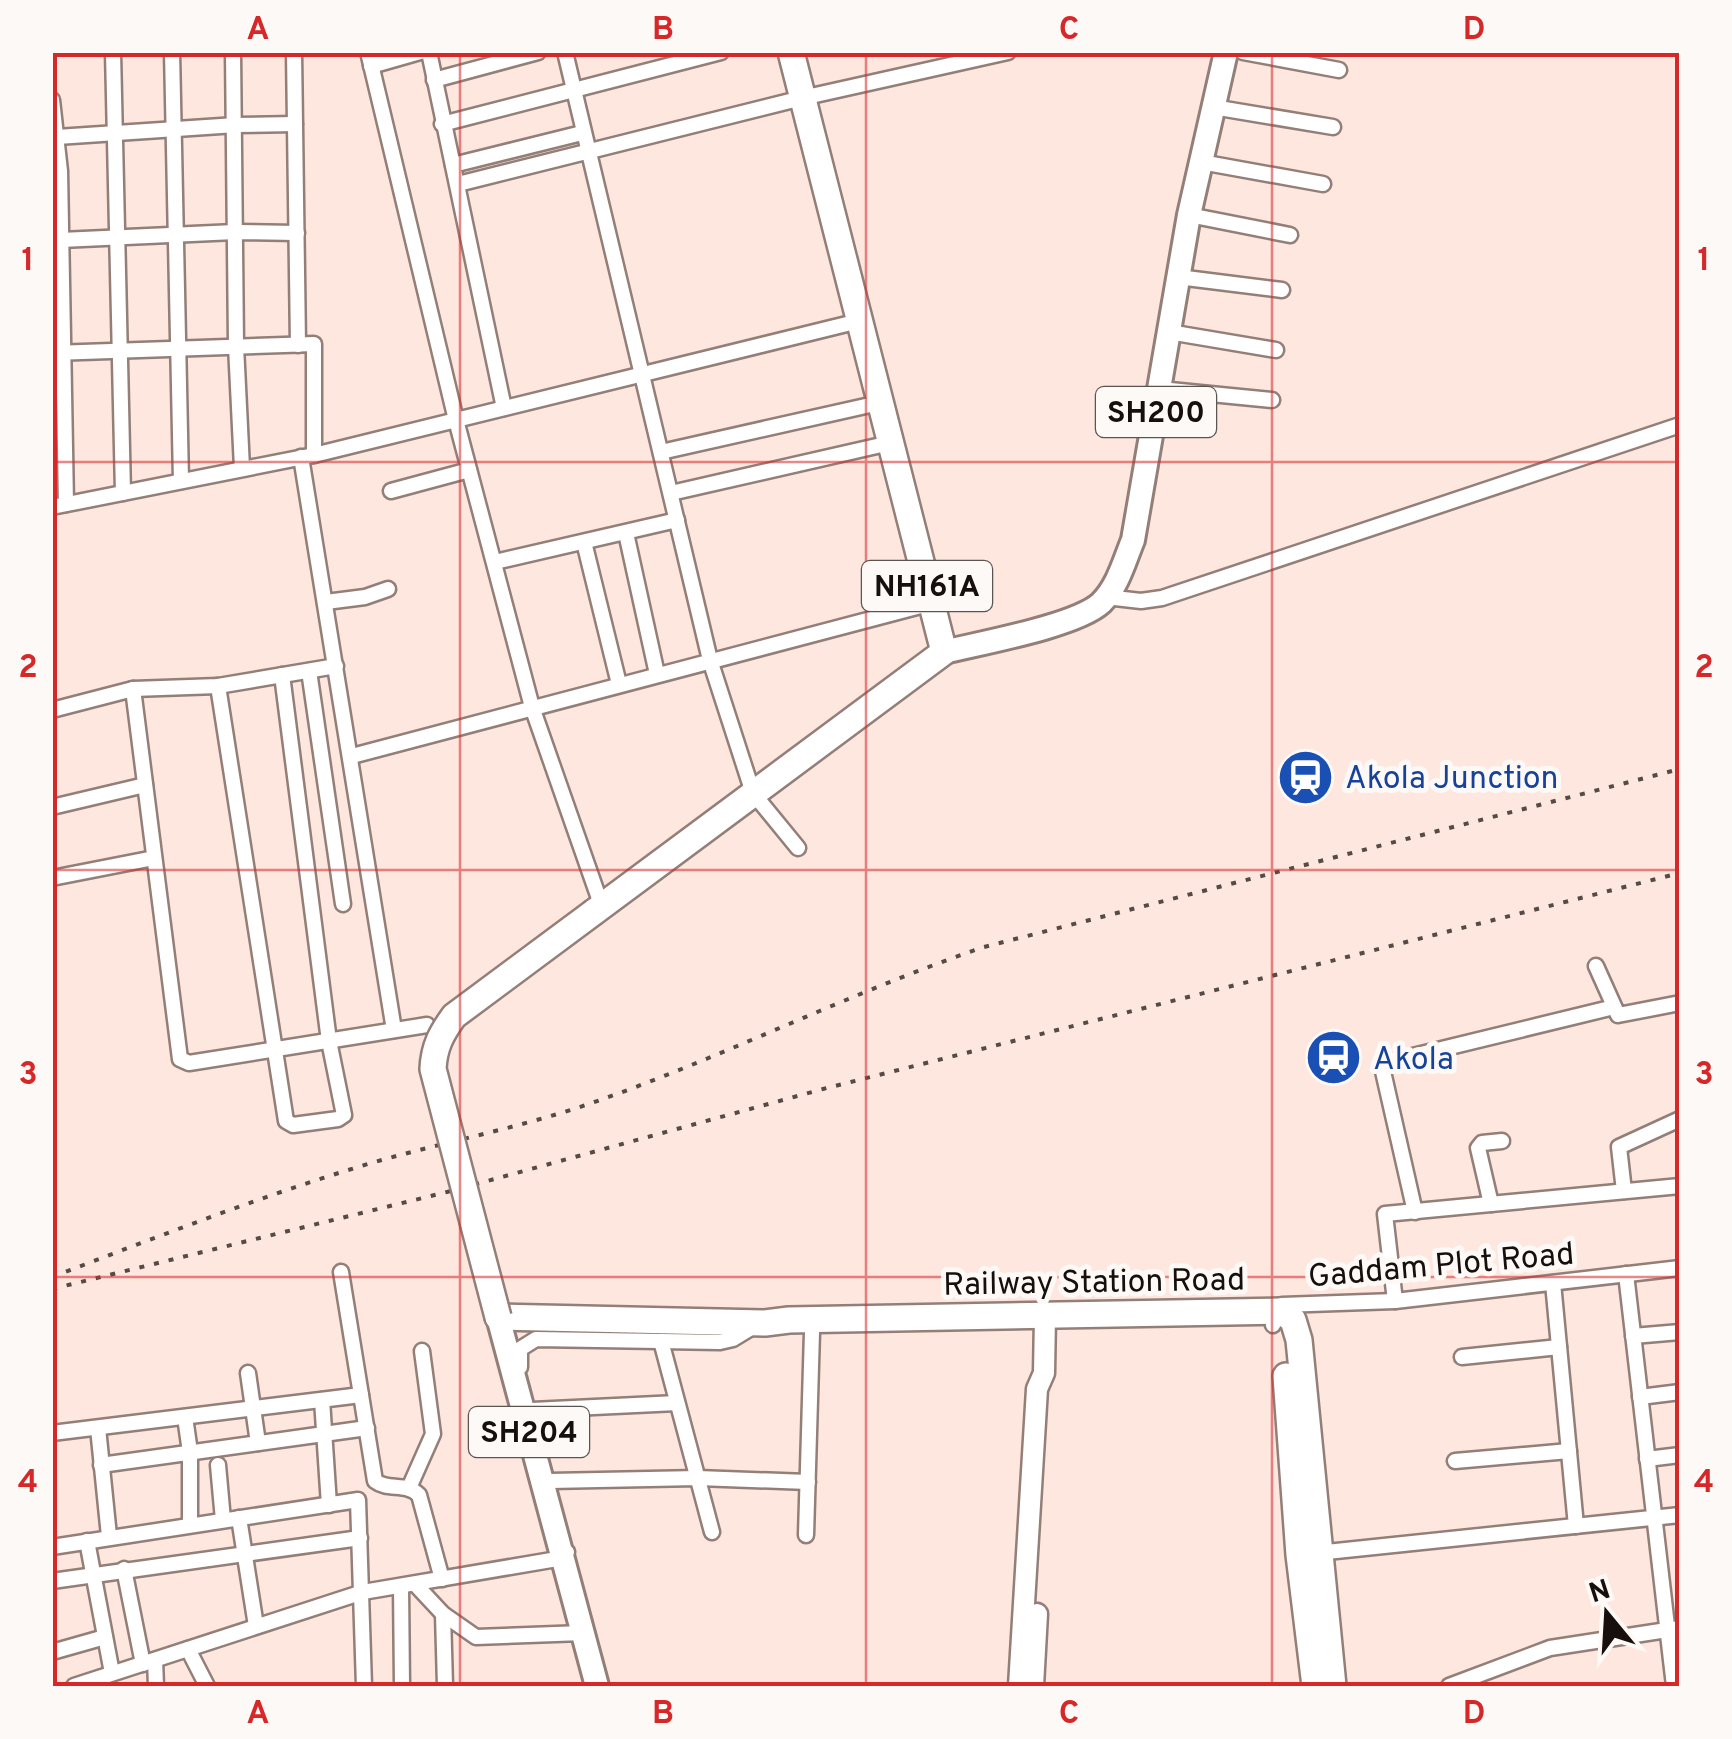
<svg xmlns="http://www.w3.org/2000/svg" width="1732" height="1739" font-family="Overpass,sans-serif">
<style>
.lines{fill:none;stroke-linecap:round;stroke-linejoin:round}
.street-casing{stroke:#937f78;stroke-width:19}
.secondary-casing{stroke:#937f78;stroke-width:25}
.primary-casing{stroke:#937f78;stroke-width:28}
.highway-casing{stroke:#937f78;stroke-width:30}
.street{stroke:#fff;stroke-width:14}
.secondary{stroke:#fff;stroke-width:20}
.primary{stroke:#fff;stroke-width:22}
.highway{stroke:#fff;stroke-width:25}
.rail{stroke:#554a45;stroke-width:4;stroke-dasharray:5 10;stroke-linecap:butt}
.highway-bridge-casing{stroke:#937f78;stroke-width:30;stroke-linecap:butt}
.highway-bridge{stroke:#fff;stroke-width:25}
.grid{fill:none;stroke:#d62828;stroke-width:2.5;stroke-opacity:0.55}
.labels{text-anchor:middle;stroke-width:10;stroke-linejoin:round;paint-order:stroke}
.shield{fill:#fdf9f7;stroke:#5b5552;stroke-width:2.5}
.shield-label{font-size:30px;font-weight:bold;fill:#160f0c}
.transit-label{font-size:32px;fill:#164399;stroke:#fdf9f7;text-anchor:start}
.street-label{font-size:32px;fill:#160f0c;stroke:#fdf9f7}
.neatline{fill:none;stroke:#d62828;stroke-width:4}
.grid-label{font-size:32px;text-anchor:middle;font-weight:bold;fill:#d62828}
</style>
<rect width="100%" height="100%" fill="#fee7df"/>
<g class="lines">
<defs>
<g id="street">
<polyline points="113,52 123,493"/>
<polyline points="172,52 181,481"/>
<polyline points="233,52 236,346 242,468"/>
<polyline points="294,52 298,345"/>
<polyline points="368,52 456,420 532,707 602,907"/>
<polyline points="429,52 504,408"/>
<polyline points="565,52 710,660 753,793 798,848"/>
<polyline points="1243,52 1339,70"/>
<polyline points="371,66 420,52"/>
<polyline points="434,80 538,52"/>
<polyline points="52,100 60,171 66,504"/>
<polyline points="1213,107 1333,127"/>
<polyline points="442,124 721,52"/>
<polyline points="57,137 236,125 295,124"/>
<polyline points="1201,162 1323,184"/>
<polyline points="453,165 582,133"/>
<polyline points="458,184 802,98 1008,52"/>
<polyline points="1189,215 1290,235"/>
<polyline points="61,240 235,232 297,233"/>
<polyline points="1178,277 1282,290"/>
<polyline points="1169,332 1276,350"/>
<polyline points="53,353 314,344 314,455"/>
<polyline points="1160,389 1272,400"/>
<polyline points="661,452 879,403"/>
<polyline points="301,457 394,1030"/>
<polyline points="391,491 469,470"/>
<polyline points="671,493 890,443"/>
<polyline points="52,507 314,455 859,321"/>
<polyline points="626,533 657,674"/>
<polyline points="584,542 619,684"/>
<polyline points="495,562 677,520"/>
<polyline points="1106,597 1141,601 1162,598 1680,425"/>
<polyline points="326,602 365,597 388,589"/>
<polyline points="309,671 343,904"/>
<polyline points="218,686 286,1121 293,1125 338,1119 344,1115 329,1041 282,675"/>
<polyline points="133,689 218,686 336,666"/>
<polyline points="52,710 133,689 180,1059 189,1063 427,1025"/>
<polyline points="352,756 932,603"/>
<polyline points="52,807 145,785"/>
<polyline points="52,878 154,858"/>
<polyline points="1596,966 1618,1015 1680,1003"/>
<polyline points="1624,1191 1619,1147 1680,1119"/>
<polyline points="1491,1204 1478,1148 1482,1143 1502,1141"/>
<polyline points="1415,1212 1382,1067 1384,1063 1614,1007"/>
<path d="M341,1272L375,1481C388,1491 406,1482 419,1495L442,1579"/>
<polyline points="1626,1274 1674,1686"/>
<polyline points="1553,1283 1576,1526"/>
<polyline points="1395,1301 1385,1214 1680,1186"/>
<polyline points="1273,1325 1282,1305 1395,1301 1680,1268"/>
<polyline points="1633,1336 1680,1332"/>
<polyline points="661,1341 712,1532"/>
<polyline points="1462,1357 1559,1347"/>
<polyline points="520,1367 520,1349 536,1339 720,1342 733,1339 756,1325"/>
<polyline points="248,1373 258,1443"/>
<polyline points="1640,1397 1680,1392"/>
<polyline points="322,1400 329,1505"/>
<polyline points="532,1410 677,1403"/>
<polyline points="185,1417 190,1452 190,1525"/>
<polyline points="98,1428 109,1536"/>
<polyline points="52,1433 361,1395"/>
<polyline points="1647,1459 1680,1455"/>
<polyline points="1455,1461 1569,1451"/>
<polyline points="101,1465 367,1428"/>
<polyline points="218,1465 223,1520"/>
<polyline points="550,1481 698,1478 808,1482"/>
<polyline points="409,1488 433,1434 422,1351"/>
<polyline points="239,1518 256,1626"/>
<polyline points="806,1535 812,1332"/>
<polyline points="87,1541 112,1673"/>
<polyline points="52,1547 358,1500 364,1686"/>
<polyline points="1317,1553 1680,1515"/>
<polyline points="124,1569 143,1664"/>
<polyline points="52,1581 360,1538"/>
<polyline points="415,1584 443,1614 476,1637 583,1633"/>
<polyline points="401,1586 402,1686"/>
<polyline points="443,1614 445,1686"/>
<polyline points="188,1649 207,1686"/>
<polyline points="52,1652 105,1637"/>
<polyline points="155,1660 156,1686"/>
<polyline points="74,1686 363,1592 563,1558 567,1552"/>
<polyline points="1449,1686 1550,1648 1680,1628"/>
</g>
<g id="secondary">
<polyline points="1019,1686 1037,1389 1044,1373 1045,1316"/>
<polyline points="1033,1686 1037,1614"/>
</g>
<g id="primary">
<path d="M944,652C980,643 1076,626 1101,603C1118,586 1124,562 1133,540L1189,215L1226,52"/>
<polyline points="498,1317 597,1686"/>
</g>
<g id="highway">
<polyline points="594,912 944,652 791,52"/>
<polyline points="498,1317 765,1323 789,1320 1281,1311 1293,1320 1299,1340 1333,1686"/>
<polyline points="1286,1376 1299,1555 1315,1686"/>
</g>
</defs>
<use href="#street" class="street-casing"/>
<use href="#secondary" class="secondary-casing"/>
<use href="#primary" class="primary-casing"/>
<use href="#highway" class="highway-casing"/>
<use href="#street" class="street"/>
<use href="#secondary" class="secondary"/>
<use href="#primary" class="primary"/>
<use href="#highway" class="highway"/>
<g class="rail">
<path d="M52,1277C157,1237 261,1196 368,1164C446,1141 526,1127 603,1099C732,1053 854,991 984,947L1680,769"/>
<polyline points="52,1289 447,1192 823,1089 1680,873"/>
</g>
<defs>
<path id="highway-bridge" d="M498,1317L433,1069C434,1047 441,1034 454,1016L594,912"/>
</defs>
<use href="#highway-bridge" class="highway-bridge-casing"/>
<use href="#highway-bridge" class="highway-bridge"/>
</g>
<path class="grid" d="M460,52V1686M866,52V1686M1272,52V1686M52,462H1680M52,870H1680M52,1277H1680"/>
<defs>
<symbol id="station-disc" viewBox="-11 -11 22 22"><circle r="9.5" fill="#1a4fb4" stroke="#fdf9f7"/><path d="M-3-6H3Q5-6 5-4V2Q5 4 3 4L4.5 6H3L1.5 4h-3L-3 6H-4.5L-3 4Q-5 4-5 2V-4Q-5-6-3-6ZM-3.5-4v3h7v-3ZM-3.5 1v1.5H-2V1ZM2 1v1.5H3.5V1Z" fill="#fff"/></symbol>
</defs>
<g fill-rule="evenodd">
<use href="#station-disc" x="1274" y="746" width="63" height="63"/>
<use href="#station-disc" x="1302" y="1026" width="63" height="63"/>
</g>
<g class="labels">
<g class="shield">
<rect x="1096" y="387" width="120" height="50" rx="8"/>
<rect x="862" y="561" width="130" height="50" rx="8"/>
<rect x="469" y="1407" width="120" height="50" rx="8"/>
</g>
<g class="shield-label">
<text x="1156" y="422">SH200</text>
<text x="927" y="596">NH161A</text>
<text x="529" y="1442">SH204</text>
</g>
<g class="transit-label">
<text x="1345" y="788">Akola Junction</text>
<text x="1373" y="1069">Akola</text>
</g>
<g class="street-label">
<text transform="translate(1441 1264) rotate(-5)" y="11">Gaddam Plot Road</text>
<text transform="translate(1094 1281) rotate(-1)" y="11">Railway Station Road</text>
</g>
</g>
<rect width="1732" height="1739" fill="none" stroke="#fdf9f7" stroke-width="110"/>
<g transform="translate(1607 1614) rotate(342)" stroke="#fdf9f7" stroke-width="8" paint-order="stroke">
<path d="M0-8L18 38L0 25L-18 38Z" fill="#160f0c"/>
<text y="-15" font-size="28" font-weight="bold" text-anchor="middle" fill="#160f0c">N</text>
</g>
<rect x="55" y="55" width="1622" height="1629" class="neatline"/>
<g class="grid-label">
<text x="258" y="39">A</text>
<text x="663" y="39">B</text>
<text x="1069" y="39">C</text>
<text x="1474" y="39">D</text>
<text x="28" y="270">1</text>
<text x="1704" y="270">1</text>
<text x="28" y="677">2</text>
<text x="1704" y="677">2</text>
<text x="28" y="1084">3</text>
<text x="1704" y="1084">3</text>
<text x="28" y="1492">4</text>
<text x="1704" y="1492">4</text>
<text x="258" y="1723">A</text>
<text x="663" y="1723">B</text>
<text x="1069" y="1723">C</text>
<text x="1474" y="1723">D</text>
</g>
</svg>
